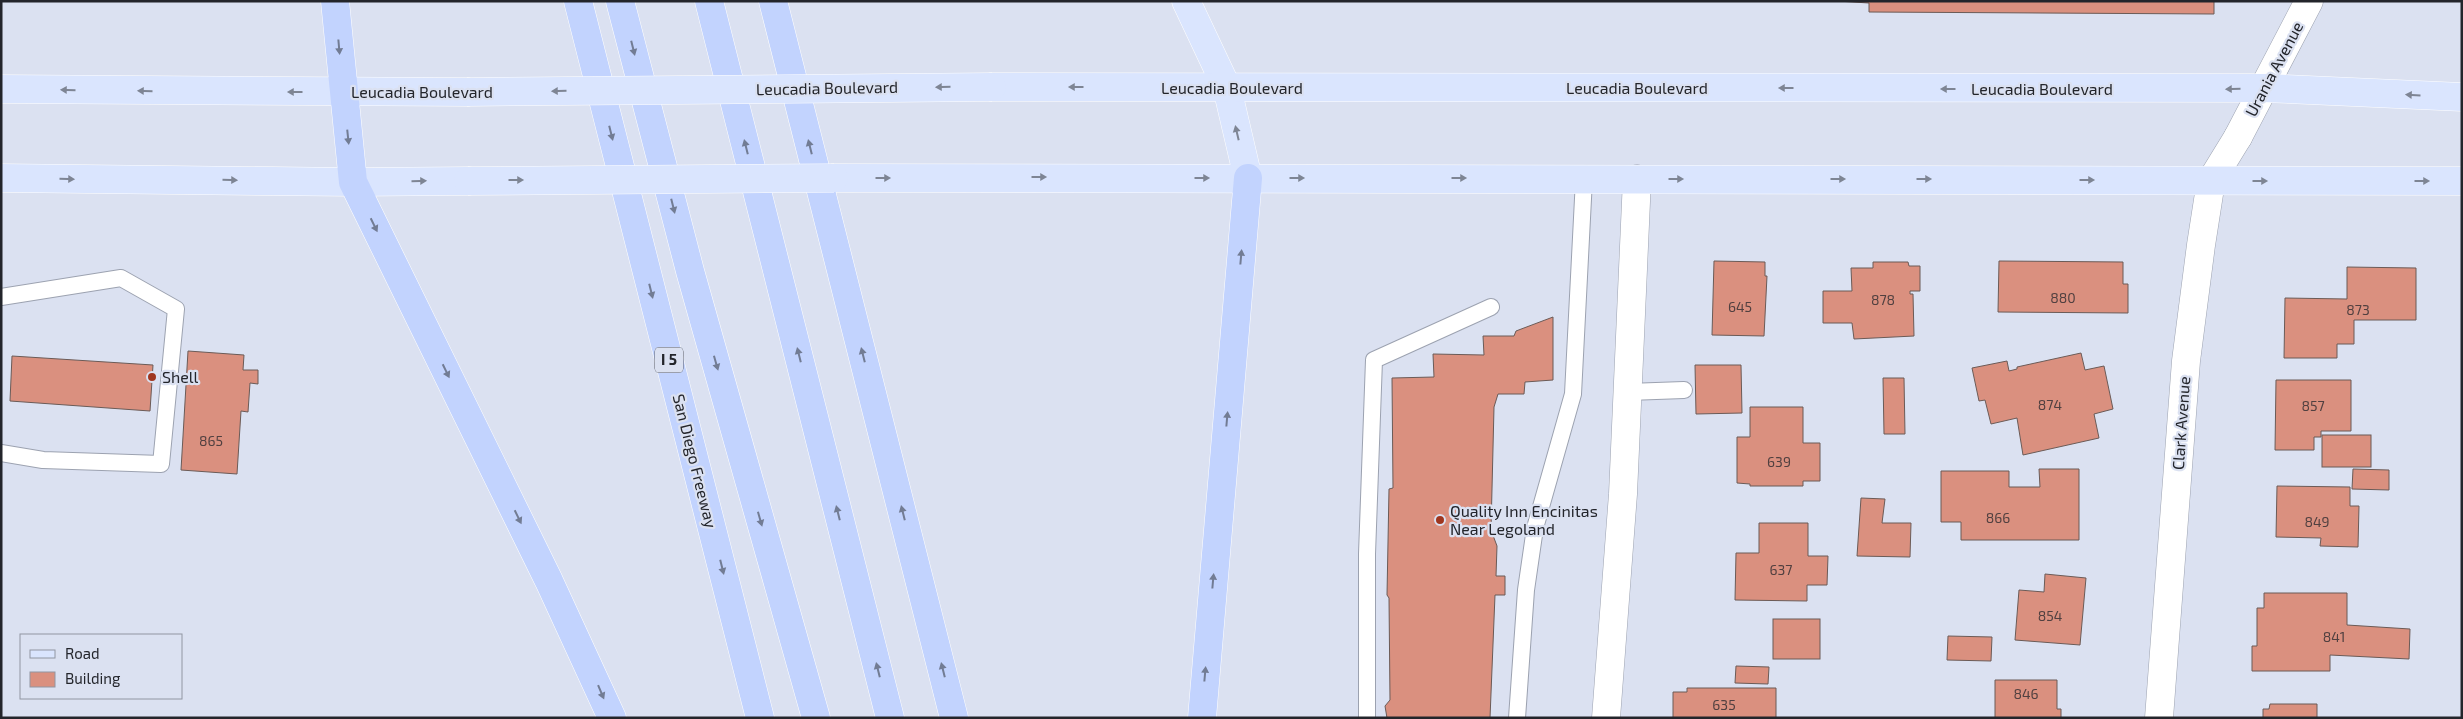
<svg xmlns="http://www.w3.org/2000/svg" width="2463" height="719" font-family="'Exo 2',sans-serif">
<style>
.building{fill:#da907f;stroke:#6b5b57}
.lines{fill:none;stroke-linecap:round;stroke-linejoin:round}
.lane-casing{stroke:#9ca2b0;stroke-width:18}
.street-casing{stroke:#9ca2b0;stroke-width:29}
.secondary-casing{stroke:#9ca2b0;stroke-width:29}
.primary-casing{stroke:#fff;stroke-width:29}
.highway-casing{stroke:#fff;stroke-width:29}
.lane{stroke:#fff;stroke-width:16}
.street{stroke:#fff;stroke-width:28}
.secondary{stroke:#fff;stroke-width:28}
.primary{stroke:#dae5fe;stroke-width:28}
.highway{stroke:#c2d3fe;stroke-width:28}
.primary-bridge-casing{stroke:#fff;stroke-width:29;stroke-linecap:butt}
.primary-bridge{stroke:#dae5fe;stroke-width:28}
.oneway{fill:#727c94}
.oneway2{fill:#7e8594}
.poi-dot{fill:#9f361f;stroke:#dbe1f1;stroke-width:2}
.labels{text-anchor:middle;stroke-width:4.5;stroke-linejoin:round;paint-order:stroke}
.number-label{font-size:14px;fill:#514040}
.shield{fill:#dbe1f1;stroke:#5a5d66;stroke-width:1}
.shield-label{font-size:15px;font-weight:bold;fill:#23252b}
.street-label{font-size:16px;fill:#23252b;stroke:#dbe1f1}
.poi-label{font-size:16px;fill:#23252b;stroke:#dbe1f1;text-anchor:start}
</style>
<rect width="100%" height="100%" fill="#dbe1f1"/>
<g class="building">
<polygon points="1837,1 2214,1 2214,14 1869,12 1869,3"/>
<polygon points="1714,261 1765,262 1765,276 1767,276 1764,336 1712,335"/>
<polygon points="1999,261 2123,262 2123,284 2128,284 2128,313 1998,312"/>
<polygon points="1873,262 1908,262 1909,266 1920,266 1920,291 1910,291 1910,294 1913,294 1914,336 1854,339 1852,323 1823,323 1823,291 1852,291 1851,268 1873,268"/>
<polygon points="2347,267 2416,268 2416,320 2354,320 2354,344 2337,344 2337,358 2284,358 2285,298 2347,299"/>
<polygon points="1553,317 1553,380 1525,382 1524,394 1498,394 1494,407 1491,530 1497,546 1496,576 1505,576 1505,595 1495,595 1490,718 1387,718 1385,706 1390,700 1389,598 1387,595 1389,489 1393,488 1392,378 1434,377 1433,354 1484,355 1483,336 1514,336 1516,331"/>
<polygon points="188,351 244,355 243,370 258,370 258,384 250,383 248,412 241,411 237,474 181,470"/>
<polygon points="2081,353 2085,370 2104,366 2113,409 2094,414 2099,438 2023,455 2017,418 1991,424 1985,400 1979,401 1972,368 2007,361 2009,371 2017,369 2017,367"/>
<polygon points="12,356 153,365 150,411 10,401"/>
<polygon points="1695,365 1741,365 1742,413 1696,414"/>
<polygon points="1883,378 1904,378 1905,434 1884,434"/>
<polygon points="2276,380 2351,380 2351,431 2321,431 2321,437 2314,437 2314,450 2275,450"/>
<polygon points="1750,407 1803,407 1803,443 1820,443 1820,481 1803,481 1803,486 1750,486 1750,484 1737,483 1737,437 1750,437"/>
<rect x="2322" y="435" width="49" height="32"/>
<polygon points="2039,469 2079,469 2079,540 1961,540 1961,522 1941,522 1941,471 2009,471 2009,487 2040,487"/>
<polygon points="2353,469 2389,470 2389,490 2352,489"/>
<polygon points="2277,486 2350,487 2350,506 2359,506 2358,547 2320,546 2321,538 2276,537"/>
<polygon points="1861,498 1885,499 1882,523 1911,523 1910,557 1857,556"/>
<polygon points="1759,523 1808,523 1808,556 1828,556 1827,585 1807,585 1807,601 1735,600 1736,553 1759,553"/>
<polygon points="2045,574 2086,578 2080,645 2015,640 2019,590 2044,592"/>
<polygon points="2264,593 2347,593 2347,625 2410,629 2409,659 2330,655 2330,671 2252,671 2252,646 2257,646 2257,608 2264,608"/>
<rect x="1773" y="619" width="47" height="40"/>
<polygon points="1948,636 1992,637 1991,661 1947,660"/>
<polygon points="1736,666 1769,667 1768,684 1735,683"/>
<polygon points="1995,680 2057,680 2057,709 2061,709 2061,718 1995,718"/>
<polygon points="1687,688 1776,688 1776,718 1673,718 1673,692 1687,692"/>
<polygon points="2270,704 2317,704 2317,718 2263,718 2263,709 2269,709"/>
</g>
<g class="lines">
<defs>
<g id="lane">
<polyline points="1,297 121,278 176,309 161,464 43,460 1,453"/>
<polyline points="1628,392 1684,390"/>
<polyline points="1367,718 1367,554 1374,360 1491,307"/>
<polyline points="1517,718 1526,590 1535,528 1573,394 1584,179"/>
</g>
<g id="street">
<polyline points="1606,718 1623,494 1637,179"/>
<polyline points="2159,718 2186,361 2201,245 2211,181 2238,137"/>
</g>
<polyline id="secondary" points="2238,137 2309,1"/>
<g id="primary">
<polyline points="1186,1 1227,88 1248,178"/>
<polyline points="992,87 2264,88 2462,97"/>
<polyline points="1,89 467,92"/>
<polyline points="1,178 353,182 468,181"/>
<polyline points="834,178 2462,181"/>
</g>
<g id="highway">
<polyline points="335,1 353,182 549,581 612,718"/>
<polyline points="578,1 760,718"/>
<polyline points="620,1 690,271 816,718"/>
<polyline points="709,1 890,718"/>
<polyline points="773,1 954,718"/>
<polyline points="1202,718 1248,178"/>
</g>
</defs>
<use href="#lane" class="lane-casing"/>
<use href="#street" class="street-casing"/>
<use href="#secondary" class="secondary-casing"/>
<use href="#primary" class="primary-casing"/>
<use href="#highway" class="highway-casing"/>
<use href="#lane" class="lane"/>
<use href="#street" class="street"/>
<use href="#secondary" class="secondary"/>
<use href="#primary" class="primary"/>
<use href="#highway" class="highway"/>
<defs>
<g id="primary-bridge">
<polyline points="467,92 992,87"/>
<polyline points="468,181 834,178"/>
</g>
</defs>
<use href="#primary-bridge" class="primary-bridge-casing"/>
<use href="#primary-bridge" class="primary-bridge"/>
</g>
<defs><path id="oneway-solid" d="M-6-.8H1V-3.2L6.5 0L1 3.2V.8H-6Z" transform="scale(1.25)"/></defs>
<g class="oneway">
<use href="#oneway-solid" transform="translate(339 47) rotate(85)"/>
<use href="#oneway-solid" transform="translate(633 48) rotate(76)"/>
<use href="#oneway-solid" transform="translate(611 133) rotate(76)"/>
<use href="#oneway-solid" transform="translate(348 137) rotate(84)"/>
<use href="#oneway-solid" transform="translate(746 147) rotate(-104)"/>
<use href="#oneway-solid" transform="translate(810 147) rotate(-104)"/>
<use href="#oneway-solid" transform="translate(673 206) rotate(76)"/>
<use href="#oneway-solid" transform="translate(374 225) rotate(64)"/>
<use href="#oneway-solid" transform="translate(1241 257) rotate(-85)"/>
<use href="#oneway-solid" transform="translate(651 291) rotate(76)"/>
<use href="#oneway-solid" transform="translate(799 355) rotate(-104)"/>
<use href="#oneway-solid" transform="translate(863 355) rotate(-104)"/>
<use href="#oneway-solid" transform="translate(716 363) rotate(74)"/>
<use href="#oneway-solid" transform="translate(446 371) rotate(64)"/>
<use href="#oneway-solid" transform="translate(1227 419) rotate(-85)"/>
<use href="#oneway-solid" transform="translate(838 513) rotate(-104)"/>
<use href="#oneway-solid" transform="translate(903 513) rotate(-104)"/>
<use href="#oneway-solid" transform="translate(518 517) rotate(64)"/>
<use href="#oneway-solid" transform="translate(760 519) rotate(74)"/>
<use href="#oneway-solid" transform="translate(722 567) rotate(76)"/>
<use href="#oneway-solid" transform="translate(1213 581) rotate(-85)"/>
<use href="#oneway-solid" transform="translate(878 670) rotate(-104)"/>
<use href="#oneway-solid" transform="translate(943 670) rotate(-104)"/>
<use href="#oneway-solid" transform="translate(1205 674) rotate(-85)"/>
<use href="#oneway-solid" transform="translate(601 692) rotate(67)"/>
</g>
<g class="oneway2">
<use href="#oneway-solid" transform="translate(943 87) rotate(179)"/>
<use href="#oneway-solid" transform="translate(1076 87) rotate(-180)"/>
<use href="#oneway-solid" transform="translate(1786 88) rotate(-180)"/>
<use href="#oneway-solid" transform="translate(1948 89) rotate(-180)"/>
<use href="#oneway-solid" transform="translate(2233 89) rotate(179)"/>
<use href="#oneway-solid" transform="translate(68 90) rotate(-179)"/>
<use href="#oneway-solid" transform="translate(145 91) rotate(-179)"/>
<use href="#oneway-solid" transform="translate(559 91) rotate(179)"/>
<use href="#oneway-solid" transform="translate(295 92) rotate(-180)"/>
<use href="#oneway-solid" transform="translate(2413 95) rotate(-177)"/>
<use href="#oneway-solid" transform="translate(1237 133) rotate(-103)"/>
<use href="#oneway-solid" transform="translate(1039 177)"/>
<use href="#oneway-solid" transform="translate(883 178)"/>
<use href="#oneway-solid" transform="translate(1202 178)"/>
<use href="#oneway-solid" transform="translate(1297 178)"/>
<use href="#oneway-solid" transform="translate(1459 178)"/>
<use href="#oneway-solid" transform="translate(67 179) rotate(1)"/>
<use href="#oneway-solid" transform="translate(1676 179)"/>
<use href="#oneway-solid" transform="translate(1838 179)"/>
<use href="#oneway-solid" transform="translate(1924 179)"/>
<use href="#oneway-solid" transform="translate(230 180) rotate(1)"/>
<use href="#oneway-solid" transform="translate(516 180)"/>
<use href="#oneway-solid" transform="translate(2087 180)"/>
<use href="#oneway-solid" transform="translate(419 181) rotate(-1)"/>
<use href="#oneway-solid" transform="translate(2260 181)"/>
<use href="#oneway-solid" transform="translate(2422 181)"/>
</g>
<g class="poi-dot">
<circle cx="152" cy="377" r="5"/>
<circle cx="1440" cy="520" r="5"/>
</g>
<g class="labels">
<g class="number-label">
<text x="2063" y="303">880</text>
<text x="1883" y="305">878</text>
<text x="1740" y="312">645</text>
<text x="2358" y="315">873</text>
<text x="2050" y="410">874</text>
<text x="2313" y="411">857</text>
<text x="211" y="446">865</text>
<text x="1779" y="467">639</text>
<text x="1998" y="523">866</text>
<text x="2317" y="527">849</text>
<text x="1781" y="575">637</text>
<text x="2050" y="621">854</text>
<text x="2334" y="642">841</text>
<text x="2026" y="699">846</text>
<text x="1724" y="710">635</text>
</g>
<rect class="shield" x="655" y="347.5" width="28" height="25" rx="4"/>
<g class="shield-label">
<text x="669" y="365">I 5</text>
</g>
<g class="street-label">
<text transform="translate(2274 69) rotate(-62)" y="6">Urania Avenue</text>
<text transform="translate(827 88) rotate(-1)" y="6">Leucadia Boulevard</text>
<text x="1232" y="94">Leucadia Boulevard</text>
<text x="1637" y="94">Leucadia Boulevard</text>
<text x="2042" y="95">Leucadia Boulevard</text>
<text x="422" y="98">Leucadia Boulevard</text>
<text transform="translate(2181 423) rotate(-86)" y="6">Clark Avenue</text>
<text transform="translate(695 461) rotate(76)" y="6">San Diego Freeway</text>
</g>
<g class="poi-label">
<text x="162" y="383">Shell</text>
<text x="1450" y="517">Quality Inn Encinitas<tspan x="1450" dy="18">Near Legoland</tspan></text>
</g>
</g>
<rect width="2463" height="719" fill="none" stroke="#23252b" stroke-width="5"/>
<rect x="20" y="634" width="162" height="65" fill="#dbe1f1" stroke="#9196a2"/>
<rect x="30" y="650" width="25" height="8" fill="#dae5fe" stroke="#9196a2"/>
<text x="65" y="659" font-size="15" fill="#23252b">Road</text>
<rect x="30" y="672" width="25" height="15" fill="#da907f" stroke="#9196a2"/>
<text x="65" y="684" font-size="15" fill="#23252b">Building</text>
</svg>
